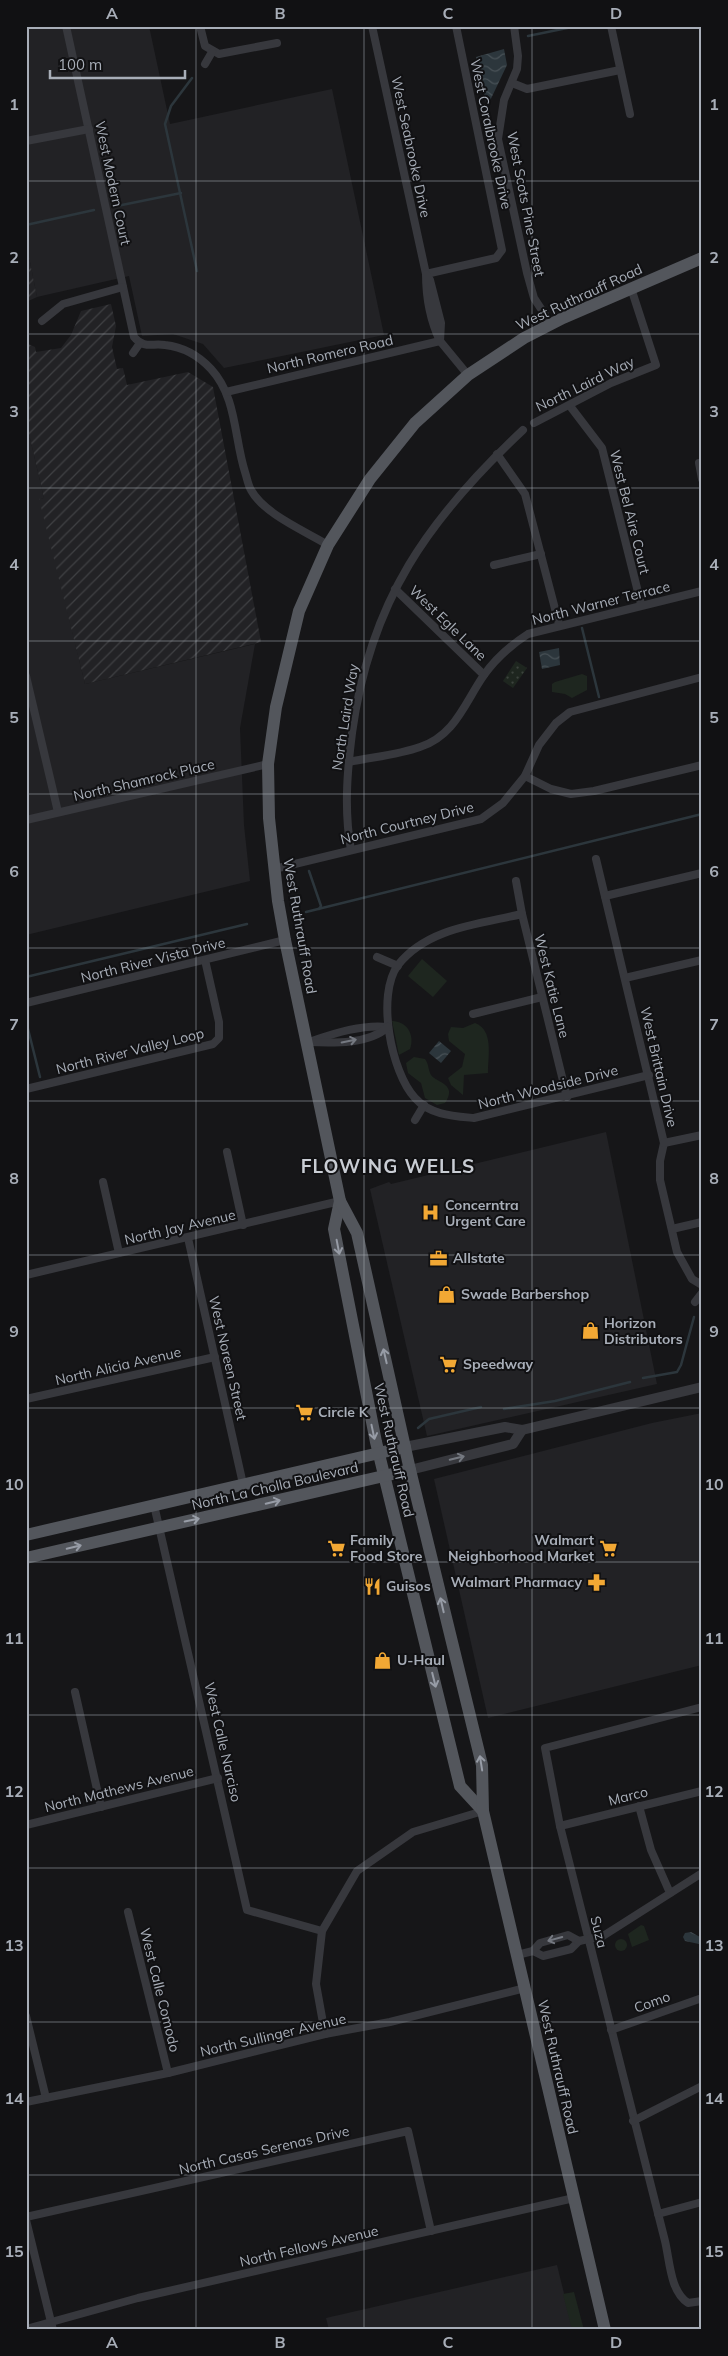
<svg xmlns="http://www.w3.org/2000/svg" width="728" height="2356" font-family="Mulish,sans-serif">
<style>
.built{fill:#222225}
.industrial{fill:url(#industrial-furrows)}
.grass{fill:#1e261f}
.park{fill:url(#park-dots)}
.water{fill:url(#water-waves)}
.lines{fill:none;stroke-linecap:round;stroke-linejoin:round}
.stream{stroke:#2c363c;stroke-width:2.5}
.minor{stroke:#37383d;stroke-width:8}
.tertiary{stroke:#37383d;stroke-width:10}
.primary{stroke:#53565c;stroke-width:12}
.oneway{stroke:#757981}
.oneway2{stroke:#979ca6}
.grid{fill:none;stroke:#a8aeb8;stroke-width:1;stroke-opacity:0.55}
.labels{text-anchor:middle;stroke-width:4;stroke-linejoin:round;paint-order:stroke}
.street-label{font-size:14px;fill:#a8aeb8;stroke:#111113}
.poi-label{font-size:14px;font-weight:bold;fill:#a8aeb8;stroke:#111113;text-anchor:start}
.district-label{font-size:19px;font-weight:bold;letter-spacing:1px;fill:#c9cdd4;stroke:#111113}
.neatline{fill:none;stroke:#a8aeb8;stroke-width:2}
.grid-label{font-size:16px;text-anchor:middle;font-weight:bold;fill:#a8aeb8}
</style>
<defs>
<pattern id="industrial-furrows" width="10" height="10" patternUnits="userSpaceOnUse" patternTransform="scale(1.25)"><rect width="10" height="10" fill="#222225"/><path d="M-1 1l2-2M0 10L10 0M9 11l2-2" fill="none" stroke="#3f4043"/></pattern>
<pattern id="park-dots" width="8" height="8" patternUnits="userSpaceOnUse" patternTransform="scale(1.25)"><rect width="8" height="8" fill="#1e261f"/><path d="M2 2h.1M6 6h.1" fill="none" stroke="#3c433d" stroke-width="1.8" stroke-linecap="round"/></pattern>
<pattern id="water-waves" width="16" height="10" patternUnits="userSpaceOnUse" patternTransform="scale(1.25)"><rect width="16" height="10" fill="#2c363c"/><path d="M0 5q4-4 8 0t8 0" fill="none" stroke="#485156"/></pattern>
</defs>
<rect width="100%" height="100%" fill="#161618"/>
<g class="built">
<polygon points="26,26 149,26 170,124 332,89 384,335 224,368 203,344 173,334 142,336 129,276 37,297 26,242"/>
<polygon points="30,438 44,498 40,499 85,684 255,644 240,728 244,825 250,881 26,935 26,439"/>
<polygon points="606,1132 657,1384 427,1436 370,1189 389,1182 391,1184"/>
<polygon points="702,1413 702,1665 488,1718 434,1479 652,1423"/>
<polygon points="557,2265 573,2330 329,2330 326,2318"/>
</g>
<g class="industrial">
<polygon points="26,242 37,297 26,302"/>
<polygon points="111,304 116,326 112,347 117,369 123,368 127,385 188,372 213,387 261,642 85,684 39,499 44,498 30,438 26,439 26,343 35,347 36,352 61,348 71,335 81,311"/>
</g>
<g class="grass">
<polygon points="582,674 587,676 587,690 572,698 565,694 552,692 552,684 555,682"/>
<polygon points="422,959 447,981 433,997 408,976"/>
<path d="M392,1021C407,1021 415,1035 410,1049L399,1055Z"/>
<path d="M475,1023C494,1030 488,1056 488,1073L464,1075L463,1095L451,1085L448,1078L462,1067L465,1054L449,1041L448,1034L451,1027L463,1028Z"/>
<path d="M414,1057L425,1059C429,1064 428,1070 431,1075C437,1083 458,1084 445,1103L437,1105L425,1098L421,1083L408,1073L406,1063Z"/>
<polygon points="641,1925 644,1926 649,1940 632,1947 628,1934"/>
<circle cx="621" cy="1945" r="6"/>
<polygon points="574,2292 584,2330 572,2330 563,2294"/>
</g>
<polygon class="park" points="516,661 527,668 513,688 503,681"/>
<g class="water">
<polygon points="504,49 507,65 487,107 476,57"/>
<polygon points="559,648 560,665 542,669 539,652"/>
<polygon points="439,1041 451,1051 441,1063 429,1053"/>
<polygon points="691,1932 700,1937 699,1944 685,1941 683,1937 685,1933"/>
</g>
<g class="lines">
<g class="stream">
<polyline points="528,36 577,26"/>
<polyline points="192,78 171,106 165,124 197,271"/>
<polyline points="117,206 181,193"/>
<polyline points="26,225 94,210"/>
<polyline points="582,628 599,697"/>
<polyline points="309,871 321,906 319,909"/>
<polyline points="306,912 702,814"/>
<polyline points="26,977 247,924"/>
<polyline points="26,1021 40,1077"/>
<polyline points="643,1378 677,1372 681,1365 694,1317"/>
<polyline points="504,1409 555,1401 630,1382"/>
<polyline points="418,1428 429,1419 481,1407"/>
</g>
<g class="minor">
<path d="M66,26L134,337C144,349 152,343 165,345C183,347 199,356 211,369C237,397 234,438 245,472C247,478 248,485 251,490C264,514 305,531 328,545"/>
<polyline points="200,26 205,46 219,54 277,43"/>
<polyline points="372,26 426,274 496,258 502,250 456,26"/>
<polyline points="514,26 518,56 517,69 504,100 498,139 527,273 534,298 551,324"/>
<polyline points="611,26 630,114"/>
<polyline points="205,64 212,52"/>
<polyline points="512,83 527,89 620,70"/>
<polyline points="26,141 89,129"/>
<path d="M426,274L430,280L441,323L440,341C430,320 426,298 426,274Z"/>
<polyline points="42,321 63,304 123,287"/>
<polyline points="133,353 140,343"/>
<polyline points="226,392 440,341 468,375"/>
<polyline points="570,406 602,448 641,604"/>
<polyline points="534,423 611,383 656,365 631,288"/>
<polyline points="497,454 525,494 559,624"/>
<polyline points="699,463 702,479"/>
<polyline points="494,565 541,554"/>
<polyline points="395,589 484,675"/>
<polyline points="26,676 58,812"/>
<path d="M349,762C372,757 398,755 420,747C455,736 465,702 484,675C496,658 511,645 528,634L702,591"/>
<polyline points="525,776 551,789 571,794 594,791 702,765"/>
<polyline points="26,820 268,764"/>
<path d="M351,850C344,811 347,773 352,733C370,601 428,519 523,430"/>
<polyline points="596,859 664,1143 660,1161 660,1180 677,1252 692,1279 702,1285"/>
<polyline points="274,869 481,819 503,803 525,776 539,745 556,723 570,712 702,677"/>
<polyline points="516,881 522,914 567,1097"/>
<polyline points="605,896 702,873"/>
<path d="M522,914C479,924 427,928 398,965C376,995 391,1072 415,1098C430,1115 453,1116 474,1118L649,1075"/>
<polyline points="377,957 398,966"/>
<polyline points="625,978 702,960"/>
<polyline points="26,1003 285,940"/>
<polyline points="473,1014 542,997"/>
<path d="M312,1041C335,1033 363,1024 388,1027"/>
<path d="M306,1042C332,1043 368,1045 388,1027"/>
<polyline points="26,1089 213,1044 219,1038 219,1022 205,960"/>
<polyline points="415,1120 424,1105"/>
<polyline points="664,1143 702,1135"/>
<polyline points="227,1152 243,1225"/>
<polyline points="103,1182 119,1253"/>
<polyline points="672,1229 702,1222"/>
<polyline points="188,1238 243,1484"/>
<polyline points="26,1275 340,1201"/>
<polyline points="695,1302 702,1293"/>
<polyline points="26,1399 215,1357"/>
<polyline points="154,1505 247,1910 322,1931"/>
<polyline points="75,1692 101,1807"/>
<path d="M702,1707L545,1748L560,1826L665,2241C670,2262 670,2291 688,2303L702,2301"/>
<polyline points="639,1806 651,1850 670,1893"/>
<polyline points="26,1825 218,1778"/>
<polyline points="560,1826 702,1791"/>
<polyline points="128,1912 168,2073"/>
<polyline points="533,1951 543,1956 571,1949 579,1941 603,1936 702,1873"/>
<polyline points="517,1955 533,1951 540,1943 568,1935 579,1941"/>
<polyline points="26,2016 46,2098"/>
<polyline points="611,2030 702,1998"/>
<polyline points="325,2034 316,1984 322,1931 357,1871 413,1832 483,1811"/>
<polyline points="26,2102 168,2073 325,2034 390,2022 525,1988"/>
<polyline points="633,2121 702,2086"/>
<polyline points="658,2214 702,2202"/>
<polyline points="26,2217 408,2131 431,2231"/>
<polyline points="26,2220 53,2330"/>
<polyline points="26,2329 138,2298 574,2198"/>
</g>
<g class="tertiary">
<polyline points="405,1447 505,1427 522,1430 702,1387"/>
<polyline points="410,1470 513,1444 522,1430"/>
</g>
<g class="primary">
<polyline points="340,1201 334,1229 376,1442 460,1786 483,1811"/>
<polyline points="26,1535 405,1447"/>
<polyline points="26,1558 410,1470"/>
<polyline points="605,2330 483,1811 482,1765 410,1470 357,1233 340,1201 285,940 278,901 269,818 268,764 276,707 299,611 328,545 370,479 415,423 468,375 524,338 563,318 702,258"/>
</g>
</g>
<defs><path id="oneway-shaft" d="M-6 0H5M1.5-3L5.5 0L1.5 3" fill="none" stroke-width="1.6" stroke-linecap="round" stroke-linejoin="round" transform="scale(1.25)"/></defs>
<g class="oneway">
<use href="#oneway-shaft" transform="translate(349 1041) rotate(-12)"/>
<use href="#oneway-shaft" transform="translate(457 1458) rotate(-14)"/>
<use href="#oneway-shaft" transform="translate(555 1939) rotate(165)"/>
</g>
<g class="oneway2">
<use href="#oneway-shaft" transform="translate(338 1247) rotate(79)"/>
<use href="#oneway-shaft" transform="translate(385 1356) rotate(-103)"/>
<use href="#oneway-shaft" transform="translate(373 1432) rotate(78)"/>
<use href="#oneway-shaft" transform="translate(273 1502) rotate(-14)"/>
<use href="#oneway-shaft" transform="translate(192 1520) rotate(-12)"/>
<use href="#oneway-shaft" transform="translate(74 1547) rotate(-13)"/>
<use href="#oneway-shaft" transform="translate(442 1605) rotate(-103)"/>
<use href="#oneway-shaft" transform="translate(434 1680) rotate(76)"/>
<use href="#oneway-shaft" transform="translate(481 1763) rotate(-99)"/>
</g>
<path class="grid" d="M196,26V2330M364,26V2330M532,26V2330M26,181H702M26,334H702M26,488H702M26,641H702M26,794H702M26,948H702M26,1101H702M26,1255H702M26,1408H702M26,1562H702M26,1715H702M26,1868H702M26,2022H702M26,2175H702"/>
<defs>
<symbol id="hospital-bare" viewBox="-9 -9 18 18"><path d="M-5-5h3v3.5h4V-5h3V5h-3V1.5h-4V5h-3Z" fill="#f2a834" stroke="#111113" stroke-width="2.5" paint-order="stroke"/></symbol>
<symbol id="office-bare" viewBox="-9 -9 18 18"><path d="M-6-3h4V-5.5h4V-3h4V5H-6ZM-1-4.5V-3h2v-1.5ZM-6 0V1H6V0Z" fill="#f2a834" stroke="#111113" stroke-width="2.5" paint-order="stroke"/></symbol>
<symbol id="shop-bare" viewBox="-9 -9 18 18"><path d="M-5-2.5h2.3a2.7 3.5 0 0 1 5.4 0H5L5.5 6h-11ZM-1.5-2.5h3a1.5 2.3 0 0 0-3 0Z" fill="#f2a834" stroke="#111113" stroke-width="2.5" paint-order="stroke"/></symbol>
<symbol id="supermarket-bare" viewBox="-9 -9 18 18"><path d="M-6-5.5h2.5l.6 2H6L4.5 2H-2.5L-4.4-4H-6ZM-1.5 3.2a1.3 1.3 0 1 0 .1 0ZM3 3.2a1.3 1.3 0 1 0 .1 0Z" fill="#f2a834" stroke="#111113" stroke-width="2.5" paint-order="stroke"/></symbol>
<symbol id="pharmacy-bare" viewBox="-9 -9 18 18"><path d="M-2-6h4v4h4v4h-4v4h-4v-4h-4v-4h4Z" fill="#f2a834" stroke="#111113" stroke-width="2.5" paint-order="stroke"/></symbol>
<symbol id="restaurant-bare" viewBox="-9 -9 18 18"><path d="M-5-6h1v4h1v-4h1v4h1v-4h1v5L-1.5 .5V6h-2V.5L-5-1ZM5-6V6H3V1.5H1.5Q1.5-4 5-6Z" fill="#f2a834" stroke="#111113" stroke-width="2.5" paint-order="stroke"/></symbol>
</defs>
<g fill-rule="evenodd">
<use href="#hospital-bare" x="418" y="1200" width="25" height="25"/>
<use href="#office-bare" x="426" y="1246" width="25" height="25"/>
<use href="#shop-bare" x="434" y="1282" width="25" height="25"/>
<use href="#shop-bare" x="578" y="1318" width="25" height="25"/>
<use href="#supermarket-bare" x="436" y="1352" width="25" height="25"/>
<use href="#supermarket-bare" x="292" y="1400" width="25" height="25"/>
<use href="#supermarket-bare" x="324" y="1536" width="25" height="25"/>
<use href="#supermarket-bare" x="596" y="1536" width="25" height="25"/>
<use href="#pharmacy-bare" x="584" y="1570" width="25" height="25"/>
<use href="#restaurant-bare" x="360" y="1574" width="25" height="25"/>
<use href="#shop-bare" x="370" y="1648" width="25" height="25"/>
</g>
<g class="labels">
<g class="street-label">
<text transform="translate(491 134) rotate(78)" y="5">West Coralbrooke Drive</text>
<text transform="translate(411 147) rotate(78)" y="5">West Seabrooke Drive</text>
<text transform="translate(113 183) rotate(78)" y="5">West Modern Court</text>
<text transform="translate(526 204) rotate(79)" y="5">West Scots Pine Street</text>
<text transform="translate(579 297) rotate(-25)" y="5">West Ruthrauff Road</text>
<text transform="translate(330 354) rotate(-13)" y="5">North Romero Road</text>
<text transform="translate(585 384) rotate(-26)" y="5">North Laird Way</text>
<text transform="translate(630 512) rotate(76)" y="5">West Bel Aire Court</text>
<text transform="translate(601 603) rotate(-14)" y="5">North Warner Terrace</text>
<text transform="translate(448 623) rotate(44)" y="5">West Egle Lane</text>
<text transform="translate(345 717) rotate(-81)" y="5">North Laird Way</text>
<text transform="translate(144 780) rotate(-13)" y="5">North Shamrock Place</text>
<text transform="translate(407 823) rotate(-14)" y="5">North Courtney Drive</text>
<text transform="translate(300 926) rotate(80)" y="5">West Ruthrauff Road</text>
<text transform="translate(153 960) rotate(-14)" y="5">North River Vista Drive</text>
<text transform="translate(552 986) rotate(76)" y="5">West Katie Lane</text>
<text transform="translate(130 1051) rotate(-14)" y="5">North River Valley Loop</text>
<text transform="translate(659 1067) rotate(77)" y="5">West Brittain Drive</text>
<text transform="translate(548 1087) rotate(-14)" y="5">North Woodside Drive</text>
<text transform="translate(180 1227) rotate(-13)" y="5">North Jay Avenue</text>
<text transform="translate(228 1358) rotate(77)" y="5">West Noreen Street</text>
<text transform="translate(118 1366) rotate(-13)" y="5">North Alicia Avenue</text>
<text transform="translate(394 1450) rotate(77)" y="5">West Ruthrauff Road</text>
<text transform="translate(275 1486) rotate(-13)" y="5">North La Cholla Boulevard</text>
<text transform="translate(223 1742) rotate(77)" y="5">West Calle Narciso</text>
<text transform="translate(119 1789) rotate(-14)" y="5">North Mathews Avenue</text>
<text transform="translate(628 1796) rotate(-14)" y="5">Marco</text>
<text transform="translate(599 1932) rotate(76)" y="5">Suza</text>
<text transform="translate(160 1990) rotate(76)" y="5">West Calle Comodo</text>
<text transform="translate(652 2002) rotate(-20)" y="5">Como</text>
<text transform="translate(273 2035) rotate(-13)" y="5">North Sullinger Avenue</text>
<text transform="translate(558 2067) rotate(77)" y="5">West Ruthrauff Road</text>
<text transform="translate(264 2150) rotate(-13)" y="5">North Casas Serenas Drive</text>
<text transform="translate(309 2246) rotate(-13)" y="5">North Fellows Avenue</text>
</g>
<g class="poi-label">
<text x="445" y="1210">Concerntra<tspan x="445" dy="16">Urgent Care</tspan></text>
<text x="453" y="1263">Allstate</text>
<text x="461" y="1299">Swade Barbershop</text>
<text x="604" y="1328">Horizon<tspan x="604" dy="16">Distributors</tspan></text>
<text x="463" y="1369">Speedway</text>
<text x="318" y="1417">Circle K</text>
<text x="350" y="1545">Family<tspan x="350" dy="16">Food Store</tspan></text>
<text x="594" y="1545" text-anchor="end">Walmart<tspan x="594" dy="16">Neighborhood Market</tspan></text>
<text x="582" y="1587" text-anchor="end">Walmart Pharmacy</text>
<text x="386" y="1591">Guisos</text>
<text x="397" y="1665">U-Haul</text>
</g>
<g class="district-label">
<text x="388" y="1173">FLOWING WELLS</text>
</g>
</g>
<rect width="728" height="2356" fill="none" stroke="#111113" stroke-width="55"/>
<path d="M50 70v8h135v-8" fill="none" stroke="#a8aeb8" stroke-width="2.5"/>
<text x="58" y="70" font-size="15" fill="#a8aeb8" stroke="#111113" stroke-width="4" paint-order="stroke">100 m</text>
<rect x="28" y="28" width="672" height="2300" class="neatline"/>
<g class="grid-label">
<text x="112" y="19">A</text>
<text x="280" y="19">B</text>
<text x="448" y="19">C</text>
<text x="616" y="19">D</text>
<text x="14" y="110">1</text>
<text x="714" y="110">1</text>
<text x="14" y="263">2</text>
<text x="714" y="263">2</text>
<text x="14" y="417">3</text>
<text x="714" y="417">3</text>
<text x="14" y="570">4</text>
<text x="714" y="570">4</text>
<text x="14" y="723">5</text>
<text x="714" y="723">5</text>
<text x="14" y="877">6</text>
<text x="714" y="877">6</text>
<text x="14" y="1030">7</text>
<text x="714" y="1030">7</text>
<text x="14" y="1184">8</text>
<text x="714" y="1184">8</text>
<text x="14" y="1337">9</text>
<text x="714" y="1337">9</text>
<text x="14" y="1490">10</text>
<text x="714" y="1490">10</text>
<text x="14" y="1644">11</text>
<text x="714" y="1644">11</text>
<text x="14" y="1797">12</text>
<text x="714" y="1797">12</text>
<text x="14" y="1951">13</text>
<text x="714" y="1951">13</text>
<text x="14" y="2104">14</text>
<text x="714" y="2104">14</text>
<text x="14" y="2257">15</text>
<text x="714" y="2257">15</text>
<text x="112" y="2348">A</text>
<text x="280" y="2348">B</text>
<text x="448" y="2348">C</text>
<text x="616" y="2348">D</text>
</g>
</svg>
